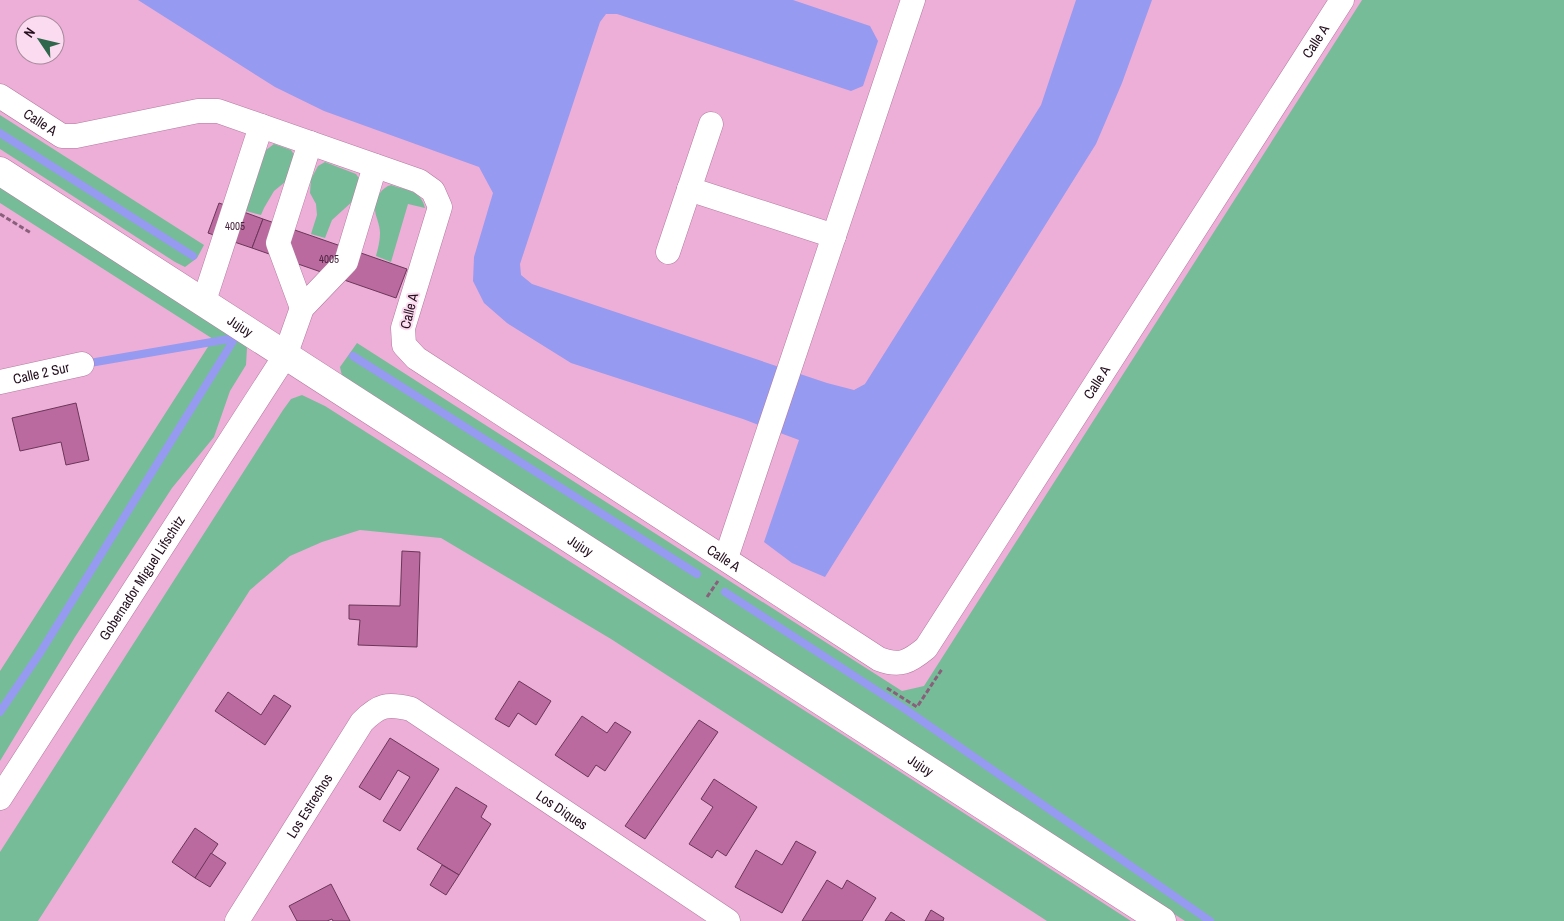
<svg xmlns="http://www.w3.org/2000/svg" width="1564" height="921" font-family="'Archivo Narrow',sans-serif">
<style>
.green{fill:#77bc99}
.water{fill:#969af0}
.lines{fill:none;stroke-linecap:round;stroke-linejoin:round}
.stream{stroke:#969af0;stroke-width:8}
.building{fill:#bb6aa0;stroke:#6a3659}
.minor-casing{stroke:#b3799f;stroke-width:25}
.tertiary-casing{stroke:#b3799f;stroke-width:29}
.path{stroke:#895f7b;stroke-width:3;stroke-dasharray:5 2.5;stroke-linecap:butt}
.minor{stroke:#fff;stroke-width:24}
.tertiary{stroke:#fff;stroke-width:28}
.labels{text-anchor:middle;stroke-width:4;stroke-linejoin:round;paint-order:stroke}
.number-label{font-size:11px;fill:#4a263e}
.street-label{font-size:14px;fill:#250f1e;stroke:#fbdbef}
</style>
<rect width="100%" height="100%" fill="#edafd7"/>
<!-- green -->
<g class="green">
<polygon points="1362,0 1564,0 1564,921 1185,921 342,376 340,367 357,343 902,691 924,686"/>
<polygon points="0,115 204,245 197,258 185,267 175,262 0,149"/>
<polygon points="274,144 291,150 295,156 290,178 274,191 264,208 261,215 246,211 266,150"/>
<polygon points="325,162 356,174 360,180 354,200 332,220 325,238 311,234 317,215 316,204 310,193 311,179 318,166"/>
<polygon points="0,185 243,338 247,348 246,365 230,391 214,437 172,488 75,637 0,761 0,671 213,339 0,203"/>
<path d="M391,185C407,191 421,190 425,208L408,204L391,262L376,256C378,248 380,241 380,233C380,224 375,216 375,209C374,199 382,187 391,185Z"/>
<polygon points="302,395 325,406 843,735 1131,921 1047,921 611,639 441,538 360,530 322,542 290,556 250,590 38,921 0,921 0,852 283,410 291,399"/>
</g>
<!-- water -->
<polygon class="water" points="138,0 793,0 870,26 878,41 863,86 851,91 617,14 606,14 600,22 520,264 521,275 532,284 827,383 854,390 865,384 1041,105 1076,0 1152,0 1122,83 1096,144 825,577 792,563 764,542 799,440 743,419 571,363 507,323 484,303 473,281 474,257 493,193 479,167 324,111 275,87"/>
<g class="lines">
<!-- stream -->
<g class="stream">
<polyline points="0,133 193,256"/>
<polyline points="353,356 697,574"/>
<polyline points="84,364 235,338"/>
<polyline points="725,592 905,709 1210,921"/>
<polyline points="0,712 40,653 235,338"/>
</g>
</g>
<!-- building -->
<g class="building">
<polygon points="219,203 263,219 252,248 208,233"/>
<polygon points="263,219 407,269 396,298 252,248"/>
<polygon points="76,403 89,460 66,465 61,442 20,451 12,418"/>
<polygon points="402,551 420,552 417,647 358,645 360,620 349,619 349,605 400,606"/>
<polygon points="519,681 551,701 536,725 518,713 509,727 495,719"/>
<polygon points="228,692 261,715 274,695 291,706 265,745 215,711"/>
<polygon points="582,716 607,733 615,722 631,732 605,771 596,765 588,777 555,755"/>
<polygon points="699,720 718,732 645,839 625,826"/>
<polygon points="390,738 439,769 400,831 383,821 410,777 398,770 380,800 359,787"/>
<polygon points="714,779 757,807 726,856 717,850 712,858 689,844 713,807 701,799"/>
<polygon points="456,787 487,806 481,817 491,824 459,875 417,849"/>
<polygon points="195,828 218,844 195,878 172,862"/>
<polygon points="796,841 816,852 782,913 735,887 756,850 782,865"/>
<polygon points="211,853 226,863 210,887 195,878"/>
<polygon points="442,865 459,875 446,895 430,885"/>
<polygon points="827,880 842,889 847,880 876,898 862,921 802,921"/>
<polygon points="331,884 350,921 333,921 332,919 327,921 297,921 289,906"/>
<polygon points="931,910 944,918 943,921 925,921"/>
<polygon points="891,912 905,921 885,921"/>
</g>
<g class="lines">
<!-- minor casing -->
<g class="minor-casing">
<g id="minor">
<path id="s1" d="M0,96L62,136H76L198,111H218L419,181L433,191L440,207L403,328L404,345L416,358L879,659C900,667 909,662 926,648L1342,0"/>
<polyline points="689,189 834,236"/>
<polyline points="668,252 711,124"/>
<polyline points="204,301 261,126"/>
<polyline points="302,308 278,243 310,143"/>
<path id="s2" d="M0,382L82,364"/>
<polyline points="726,558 913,0"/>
<path id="s3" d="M0,798L285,356L302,308L346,262L375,166"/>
<path id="s4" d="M237,921L362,722C379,705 387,703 411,709L728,921"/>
</g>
</g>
<!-- tertiary casing -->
<g class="tertiary-casing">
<g id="tertiary">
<path id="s5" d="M0,171L1162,921"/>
</g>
</g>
<!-- path -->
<g class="path">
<polyline points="0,214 31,233"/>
<polyline points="707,597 718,581"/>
<polyline points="887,688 917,707 942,669"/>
</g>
<!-- minor -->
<use href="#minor" class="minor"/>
<!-- tertiary -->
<use href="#tertiary" class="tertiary"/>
</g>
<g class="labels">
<!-- number labels -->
<g class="number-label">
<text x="235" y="230">4005</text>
<text x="329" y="263">4005</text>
</g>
<!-- street labels -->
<g class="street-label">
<text dy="5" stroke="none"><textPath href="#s1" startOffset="1966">Calle A</textPath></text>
<text dy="5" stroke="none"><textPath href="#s1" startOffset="48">Calle A</textPath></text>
<text transform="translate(409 311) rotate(-76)" y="5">Calle A</text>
<text dy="5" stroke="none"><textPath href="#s5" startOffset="286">Jujuy</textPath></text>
<text dy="5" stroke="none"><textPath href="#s2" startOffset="42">Calle 2 Sur</textPath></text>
<text dy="5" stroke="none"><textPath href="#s1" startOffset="1561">Calle A</textPath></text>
<text dy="5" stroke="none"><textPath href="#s5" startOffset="691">Jujuy</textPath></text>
<text dy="5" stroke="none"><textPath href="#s1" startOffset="1008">Calle A</textPath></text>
<text dy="5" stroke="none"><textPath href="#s3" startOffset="262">Gobernador Miguel Lifschitz</textPath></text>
<text dy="5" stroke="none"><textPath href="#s5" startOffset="1096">Jujuy</textPath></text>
<text dy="5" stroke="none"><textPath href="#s4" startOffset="136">Los Estrechos</textPath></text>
<text dy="5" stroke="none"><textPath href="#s4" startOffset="471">Los Diques</textPath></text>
</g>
</g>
<!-- north arrow -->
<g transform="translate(40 40) rotate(305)"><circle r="24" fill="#fbdbef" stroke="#a5899b"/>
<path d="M0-4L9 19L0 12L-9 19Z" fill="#30664c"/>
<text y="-8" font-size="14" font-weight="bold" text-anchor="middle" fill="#250f1e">N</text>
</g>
</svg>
